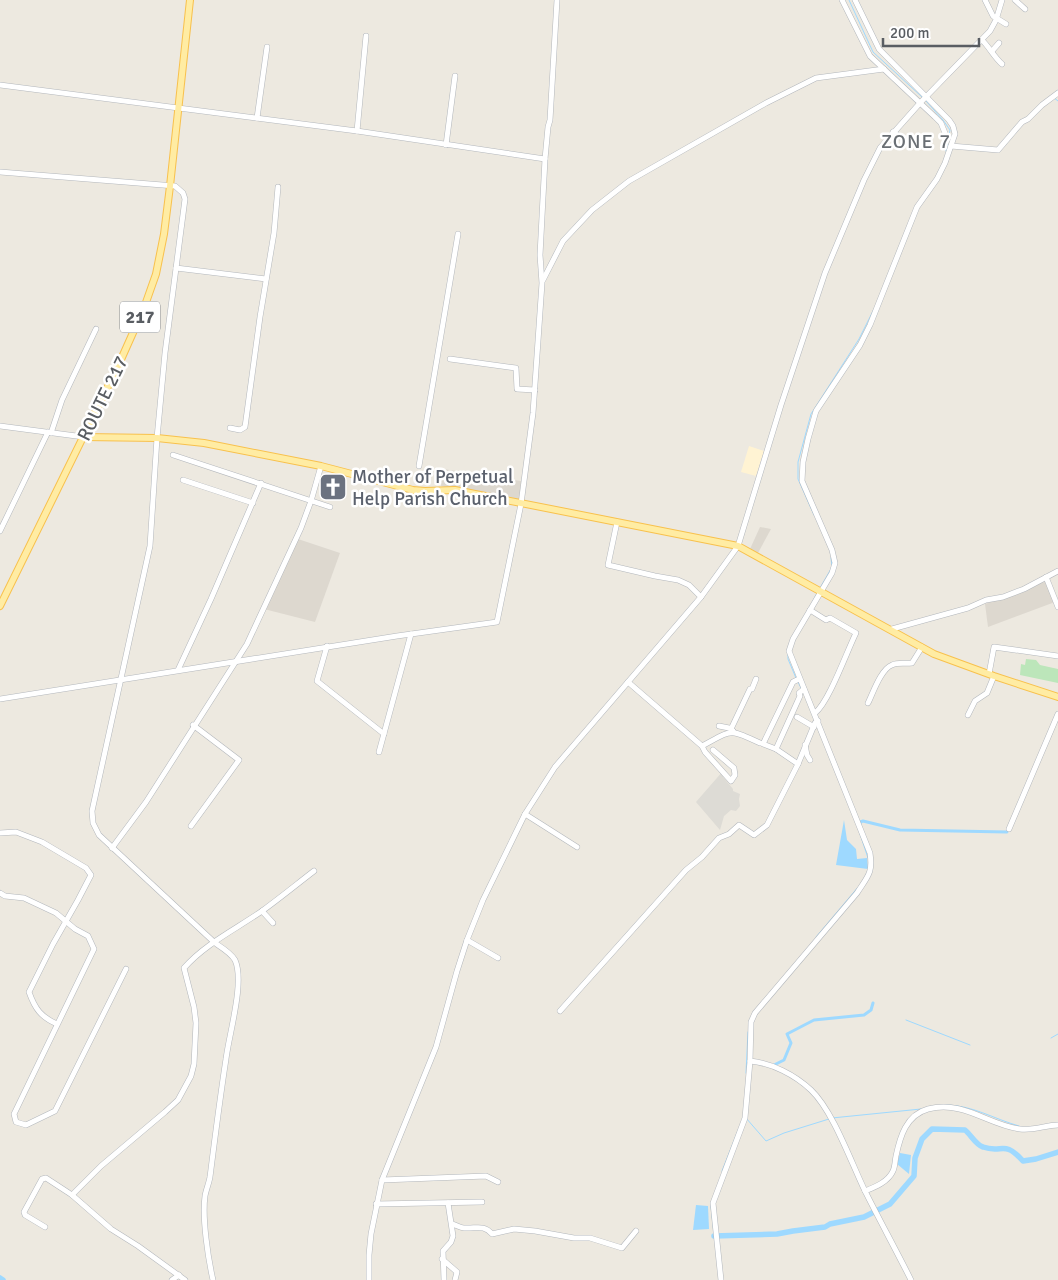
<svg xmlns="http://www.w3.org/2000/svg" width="1058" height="1280" font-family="Signika,sans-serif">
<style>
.commercial{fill:#fff3d3}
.industrial{fill:#dddbd5}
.education{fill:#ddd8cf}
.green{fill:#bce6ba}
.water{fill:#9ed9ff}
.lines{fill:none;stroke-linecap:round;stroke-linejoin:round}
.stream{stroke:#9ed9ff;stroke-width:1}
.canal{stroke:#9ed9ff;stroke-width:3}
.river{stroke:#9ed9ff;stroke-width:5.5}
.minor-casing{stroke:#b3b7bc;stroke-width:6}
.major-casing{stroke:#f8c14d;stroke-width:8}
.minor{stroke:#fff;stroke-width:5}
.major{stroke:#ffeca3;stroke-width:6}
.labels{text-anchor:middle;stroke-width:5;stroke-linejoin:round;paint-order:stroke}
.shield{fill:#fff;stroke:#8b8e91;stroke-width:1}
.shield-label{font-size:18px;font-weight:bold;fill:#595d62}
.street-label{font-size:19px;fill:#595d62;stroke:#fff}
.worship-label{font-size:19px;fill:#5b616d;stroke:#fff;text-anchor:start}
.neighbourhood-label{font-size:20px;letter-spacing:1px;fill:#6a6f74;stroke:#fff}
</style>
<rect width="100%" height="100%" fill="#ede9e0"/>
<!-- commercial -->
<polygon class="commercial" points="749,446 764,451 756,476 741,472"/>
<!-- industrial -->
<polygon class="industrial" points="723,771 727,775 723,777 733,789 733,791 740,794 739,799 740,806 736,811 731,810 724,816 720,830 696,802"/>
<!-- education -->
<g class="education">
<polygon points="443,469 521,481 519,501 441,486"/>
<polygon points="760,527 771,529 758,553 750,549"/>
<polygon points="298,539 340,553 315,622 264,609"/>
<polygon points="1047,581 1055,602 988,627 985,604"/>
</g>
<!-- green -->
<polygon class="green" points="1026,659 1036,660 1040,665 1058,669 1058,683 1020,675 1021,664 1025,665"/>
<!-- water -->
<g class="water">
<polygon points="844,820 847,840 856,849 857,859 867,858 868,869 836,865"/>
<polygon points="900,1153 911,1155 909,1174 897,1164"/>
<polygon points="696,1205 708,1206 709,1229 693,1230"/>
</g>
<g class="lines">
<!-- stream -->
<g class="stream">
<polyline points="849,0 873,52 922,97"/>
<polyline points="1053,94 1058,90"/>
<polyline points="1053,97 1058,101"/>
<polyline points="925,100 943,120 950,130 946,151"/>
<polyline points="814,515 798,479 798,462 811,414 859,339 874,309"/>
<polyline points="820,588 832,567 831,558"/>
<polyline points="813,601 817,593"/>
<polyline points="788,654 788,659 796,678"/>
<polyline points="798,682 801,688"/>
<polyline points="860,834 868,858"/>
<polyline points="816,937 859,886"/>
<polyline points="906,1020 970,1045"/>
<polyline points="1051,1038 1058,1034"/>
<polyline points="746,1073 748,1032"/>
<path d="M946,1105C972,1105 994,1119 1019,1126"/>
<polyline points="746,1118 766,1141 784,1133 829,1119"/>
<polyline points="832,1118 921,1109 935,1106"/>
<polyline points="722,1171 739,1128"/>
<polyline points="711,1206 714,1234"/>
</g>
<!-- canal -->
<g class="canal">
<polyline points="860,824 860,822 863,821 900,830 1007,832"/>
<polyline points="774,1065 784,1060 791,1043 787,1034 814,1020 864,1015 871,1010 873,1003"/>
</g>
<!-- river -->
<g class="river">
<path d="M714,1236L777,1234L793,1231L825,1227L830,1224L864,1217L890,1204L914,1176L915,1158L922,1139L932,1129L965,1130C971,1135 976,1145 983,1147C1003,1154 1003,1139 1023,1161L1036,1159L1058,1152"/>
<polyline points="0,1278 3,1280"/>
</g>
<!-- minor casing -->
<g class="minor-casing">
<g id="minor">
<polyline points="842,0 870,56 935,117 941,123 945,133"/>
<path d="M855,0L879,49L949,120L953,126L955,134L945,163L937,179L917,207L870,325L860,345L816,411L808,439L803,462L802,481L832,550L835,563L832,573L793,639L789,651L870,853C873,873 868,876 857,893L755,1013L751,1022L750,1061C772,1063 795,1075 811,1090C833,1111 851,1162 865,1191C880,1221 896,1250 911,1280"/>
<polyline points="985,0 993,16 1006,24"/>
<polyline points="1015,0 1025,9"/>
<path d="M982,40C990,48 994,57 1002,64"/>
<polyline points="992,51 999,43"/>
<polyline points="0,85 357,131 545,159"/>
<polyline points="257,118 267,47"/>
<polyline points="357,131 366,36"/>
<polyline points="893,132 912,145"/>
<polyline points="446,145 455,76"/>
<polyline points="951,146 998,150 1022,122 1028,119 1042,105 1058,93"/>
<path d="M0,172L175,186L183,193L185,199L165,353L157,438L150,546L92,811L93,823L99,835L215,943C221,947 231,953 235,960C245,982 229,1034 226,1059C220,1098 215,1137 210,1177C209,1183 206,1190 205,1196C202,1218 208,1258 213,1280"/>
<polyline points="176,268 266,279"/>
<polyline points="543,280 563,241 592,210 629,181 766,103 816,78 884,69"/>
<polyline points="450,359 516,368 517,389 535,390"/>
<polyline points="0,426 84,437"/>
<polyline points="230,428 240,430 245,427 260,317 274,233 278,187"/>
<polyline points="51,433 62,400 96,329"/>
<polyline points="173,455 330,507"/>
<polyline points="419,466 458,234"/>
<polyline points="183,480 253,503"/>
<polyline points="617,522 608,565 655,576 678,580 689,585 701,597"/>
<polyline points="0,531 48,432"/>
<polyline points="1046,577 1058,607"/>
<path d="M810,610L826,620L830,618L856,633C847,651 829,702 815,713"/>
<polyline points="892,629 968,608 986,600 1003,597 1024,589 1058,571"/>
<polyline points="327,646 317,681 384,734"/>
<polyline points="178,670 211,599 261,483"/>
<polyline points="989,674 994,647 1058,656"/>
<polyline points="628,682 702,746 705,752 731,781 735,775 734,768 713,750"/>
<polyline points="0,699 397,636 497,622 521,504 533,413 542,283 540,255 545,159 548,127 550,120 557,0"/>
<path d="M868,703C873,693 881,669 892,665C898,662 905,664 912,663L922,647"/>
<polyline points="968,715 975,701 987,693 994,676"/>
<polyline points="797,717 814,727"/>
<polyline points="719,726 729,728 733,731"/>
<polyline points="733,731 731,729 750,689 752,689 756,679"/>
<polyline points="805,745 807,755 810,760"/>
<path d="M702,746C732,730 728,728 760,743"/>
<polyline points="776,749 800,696 799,693 804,689"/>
<polyline points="379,752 411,634"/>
<polyline points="798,764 776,749 763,744 793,682 799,679"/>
<polyline points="525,814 577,847"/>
<polyline points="191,826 239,760 193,725"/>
<polyline points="1009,829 1058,714"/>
<path d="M0,833L16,832L42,842L86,868L91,875L78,900L53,944L29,992C35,1009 41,1017 57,1024"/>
<polyline points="112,848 146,802 247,644 301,528 311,501 321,466"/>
<polyline points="0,893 5,896 24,898 56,913 75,929 88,936 94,949 14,1114 16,1122 26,1125 55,1111 126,969"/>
<polyline points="262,911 273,923"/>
<polyline points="467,940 498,958"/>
<polyline points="560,1011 686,870 702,857 719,838 729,834 739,825 754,835 767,825 798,764 815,723 818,721"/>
<polyline points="382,1180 486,1176 498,1182"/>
<path d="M865,1191C875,1187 888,1182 893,1171C895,1167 895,1161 896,1156C900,1137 906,1115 928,1109C964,1100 988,1125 1020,1129C1033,1131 1046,1125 1058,1125"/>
<path d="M72,1195L101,1166L165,1112L178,1100L191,1076L194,1064L196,1023L194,1007L184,968C205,944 236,929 262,911C280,898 297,884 314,871"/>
<polyline points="376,1204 482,1202"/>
<path d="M452,1224C456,1225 460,1228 464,1228C476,1229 484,1224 492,1234L514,1229L535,1231L574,1238H590L622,1248L636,1231"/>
<polyline points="45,1227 25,1215 24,1212 42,1179 46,1178 72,1195 111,1229 138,1246 185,1280"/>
<polyline points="442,1259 457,1272 455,1280"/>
<polyline points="172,1280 179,1275"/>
<polyline points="369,1280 369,1255 371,1234 382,1180 436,1047 457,971 467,940 483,900 525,814 555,767 701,597 738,546 781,405 825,273 864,180 880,148 920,103 990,31 996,20 1002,0"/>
<polyline points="444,1280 443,1251 451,1242 453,1236 448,1203"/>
<polyline points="721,1280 713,1203 745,1118 750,1061"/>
</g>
</g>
<!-- major casing -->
<g class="major-casing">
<g id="major">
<polyline points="84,437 157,438 204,443 321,466 413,490 425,491 455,490 738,546 934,654 994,676 1058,697"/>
<polyline points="0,606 119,364 144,308 156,274 164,234 170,186 190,0"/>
</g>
</g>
<!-- minor -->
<use href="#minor" class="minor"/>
<!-- major -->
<use href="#major" class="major"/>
</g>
<!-- icons -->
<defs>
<g id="church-square" transform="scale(1.4375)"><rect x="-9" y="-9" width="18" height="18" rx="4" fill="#6b7280" stroke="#fff"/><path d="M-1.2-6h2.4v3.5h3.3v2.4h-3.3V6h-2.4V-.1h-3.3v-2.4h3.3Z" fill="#fff"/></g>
</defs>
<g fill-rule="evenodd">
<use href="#church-square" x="333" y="487"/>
</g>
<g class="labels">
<!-- shield labels -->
<rect class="shield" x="120" y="301.5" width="40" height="31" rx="4"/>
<g class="shield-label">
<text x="140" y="323">217</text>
</g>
<!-- street labels -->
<g class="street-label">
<text transform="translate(102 398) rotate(-64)" y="7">ROUTE 217</text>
</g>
<!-- worship labels -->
<g class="worship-label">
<text x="352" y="483">Mother of Perpetual<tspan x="352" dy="22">Help Parish Church</tspan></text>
</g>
<!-- neighbourhood labels -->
<g class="neighbourhood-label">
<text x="916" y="148">ZONE 7</text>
</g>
</g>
<!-- scale -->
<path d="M883 38v8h96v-8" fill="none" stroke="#595d62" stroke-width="2.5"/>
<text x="890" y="38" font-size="15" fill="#595d62" stroke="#ffffff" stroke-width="4" paint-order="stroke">200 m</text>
</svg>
